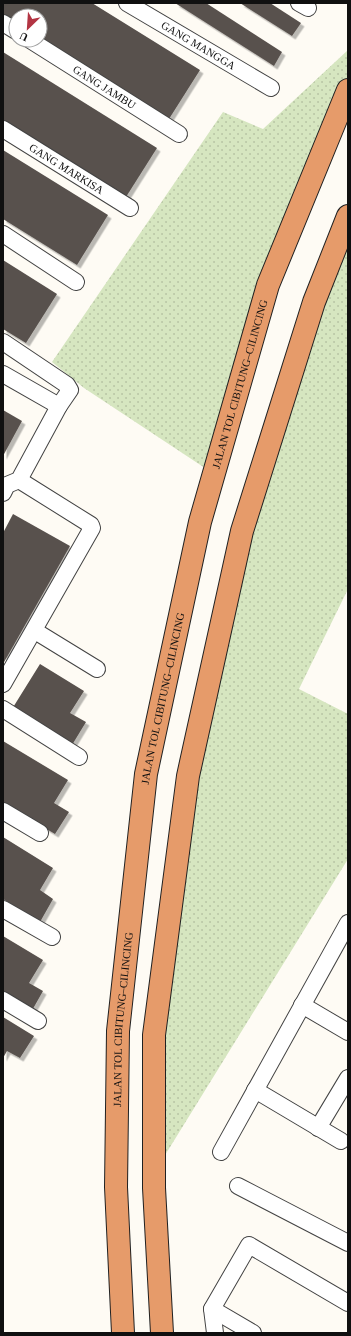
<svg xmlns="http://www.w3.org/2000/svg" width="351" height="1336" font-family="Georgia,serif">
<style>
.grass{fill:url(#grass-dots)}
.building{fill:#58514d;filter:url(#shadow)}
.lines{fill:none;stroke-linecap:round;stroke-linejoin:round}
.street-casing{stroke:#434343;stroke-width:18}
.highway-casing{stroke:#212121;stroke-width:24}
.street{stroke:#fff;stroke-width:16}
.highway{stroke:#e69b6a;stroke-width:22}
.labels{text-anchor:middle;stroke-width:4;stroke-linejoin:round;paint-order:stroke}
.street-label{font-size:11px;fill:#101010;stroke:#fff}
</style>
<defs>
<pattern id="grass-dots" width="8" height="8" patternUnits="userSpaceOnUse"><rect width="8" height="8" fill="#d6e6c0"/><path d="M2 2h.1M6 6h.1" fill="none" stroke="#b7c4a4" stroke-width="1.8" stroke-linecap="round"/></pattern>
<filter id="shadow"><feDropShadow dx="3.5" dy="3.5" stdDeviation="0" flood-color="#0004"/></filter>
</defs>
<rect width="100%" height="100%" fill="#fefbf4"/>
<!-- grass -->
<g class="grass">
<polygon points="348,50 348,90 268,285 214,474 84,388 52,362 223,112 263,129"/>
<polygon points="348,216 348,589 299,689 348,714 348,859 154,1173 154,1035 188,776 242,531"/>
</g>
<!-- building -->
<g class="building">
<polygon points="3,3 92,3 200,70 169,119 40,39 40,16 16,16 16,24 3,16"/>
<polygon points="175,3 206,3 282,52 274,66"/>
<polygon points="240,3 270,3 301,23 292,36"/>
<polygon points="3,52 157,148 126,197 3,120"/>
<polygon points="3,150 108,215 77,265 3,219"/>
<polygon points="3,260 57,294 26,343 3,329"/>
<polygon points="3,410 22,421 3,456"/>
<polygon points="13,514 70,546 3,664 3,533"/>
<polygon points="40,664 84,691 70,713 86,722 72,745 12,709"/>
<polygon points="3,741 68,780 54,803 69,812 55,834 3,803"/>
<polygon points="3,837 53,868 40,890 53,899 40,922 3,899"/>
<polygon points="3,936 43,960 29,983 43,991 30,1014 3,998"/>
<polygon points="3,1017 34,1036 20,1058 7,1051 3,1058"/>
</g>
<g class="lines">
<!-- street casing -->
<g class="street-casing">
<g id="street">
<path id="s1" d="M127,3L271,88"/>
<polyline points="299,3 308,8"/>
<polyline points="3,23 16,31"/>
<path id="s2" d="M30,40L179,134"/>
<path id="s3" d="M3,129L130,208"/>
<polyline points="3,234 76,282"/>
<polyline points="3,342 67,385 70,390 59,406 19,480 7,485 3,493"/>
<polyline points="3,374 59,406"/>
<polyline points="35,631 97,669"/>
<polyline points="3,684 92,528 91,525 19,480"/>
<polyline points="3,709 79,757"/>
<polyline points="3,811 40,833"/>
<polyline points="3,909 52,937"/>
<polyline points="3,1000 38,1021"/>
<polyline points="302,1005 348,1032"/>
<polyline points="255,1090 341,1141"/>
<polyline points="318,1128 348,1078"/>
<polyline points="221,1152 348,923"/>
<polyline points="238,1186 348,1243"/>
<polyline points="212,1309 253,1333"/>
<polyline points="215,1333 212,1309 249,1245 348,1303"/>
</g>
</g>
<!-- highway casing -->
<g class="highway-casing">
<g id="highway">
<path id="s4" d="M123,1333L116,1187L118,1031L146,774L200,522L268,285L348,90"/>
<polyline points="162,1333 154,1188 154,1035 188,776 242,531 314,302 348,216"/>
</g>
</g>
<!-- street -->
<use href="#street" class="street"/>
<!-- highway -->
<use href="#highway" class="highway"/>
</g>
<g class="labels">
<!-- street labels -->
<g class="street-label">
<text dy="4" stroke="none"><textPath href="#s1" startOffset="83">GANG MANGGA</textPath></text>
<text dy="4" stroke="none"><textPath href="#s2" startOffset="88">GANG JAMBU</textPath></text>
<text dy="4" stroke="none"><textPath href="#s3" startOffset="75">GANG MARKISA</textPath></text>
<text dy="4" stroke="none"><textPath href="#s4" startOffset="962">JALAN TOL CIBITUNG–CILINCING</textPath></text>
<text dy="4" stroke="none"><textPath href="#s4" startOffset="638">JALAN TOL CIBITUNG–CILINCING</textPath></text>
<text dy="4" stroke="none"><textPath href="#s4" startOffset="314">JALAN TOL CIBITUNG–CILINCING</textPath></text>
</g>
</g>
<!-- border -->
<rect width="351" height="1336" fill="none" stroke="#101010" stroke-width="8"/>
<!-- north arrow -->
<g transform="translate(28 28) rotate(205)"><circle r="19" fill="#ffffff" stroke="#9f9f9f"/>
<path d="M0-3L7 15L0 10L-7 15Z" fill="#b33543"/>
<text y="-6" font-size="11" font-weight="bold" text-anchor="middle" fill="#101010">U</text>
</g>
</svg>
